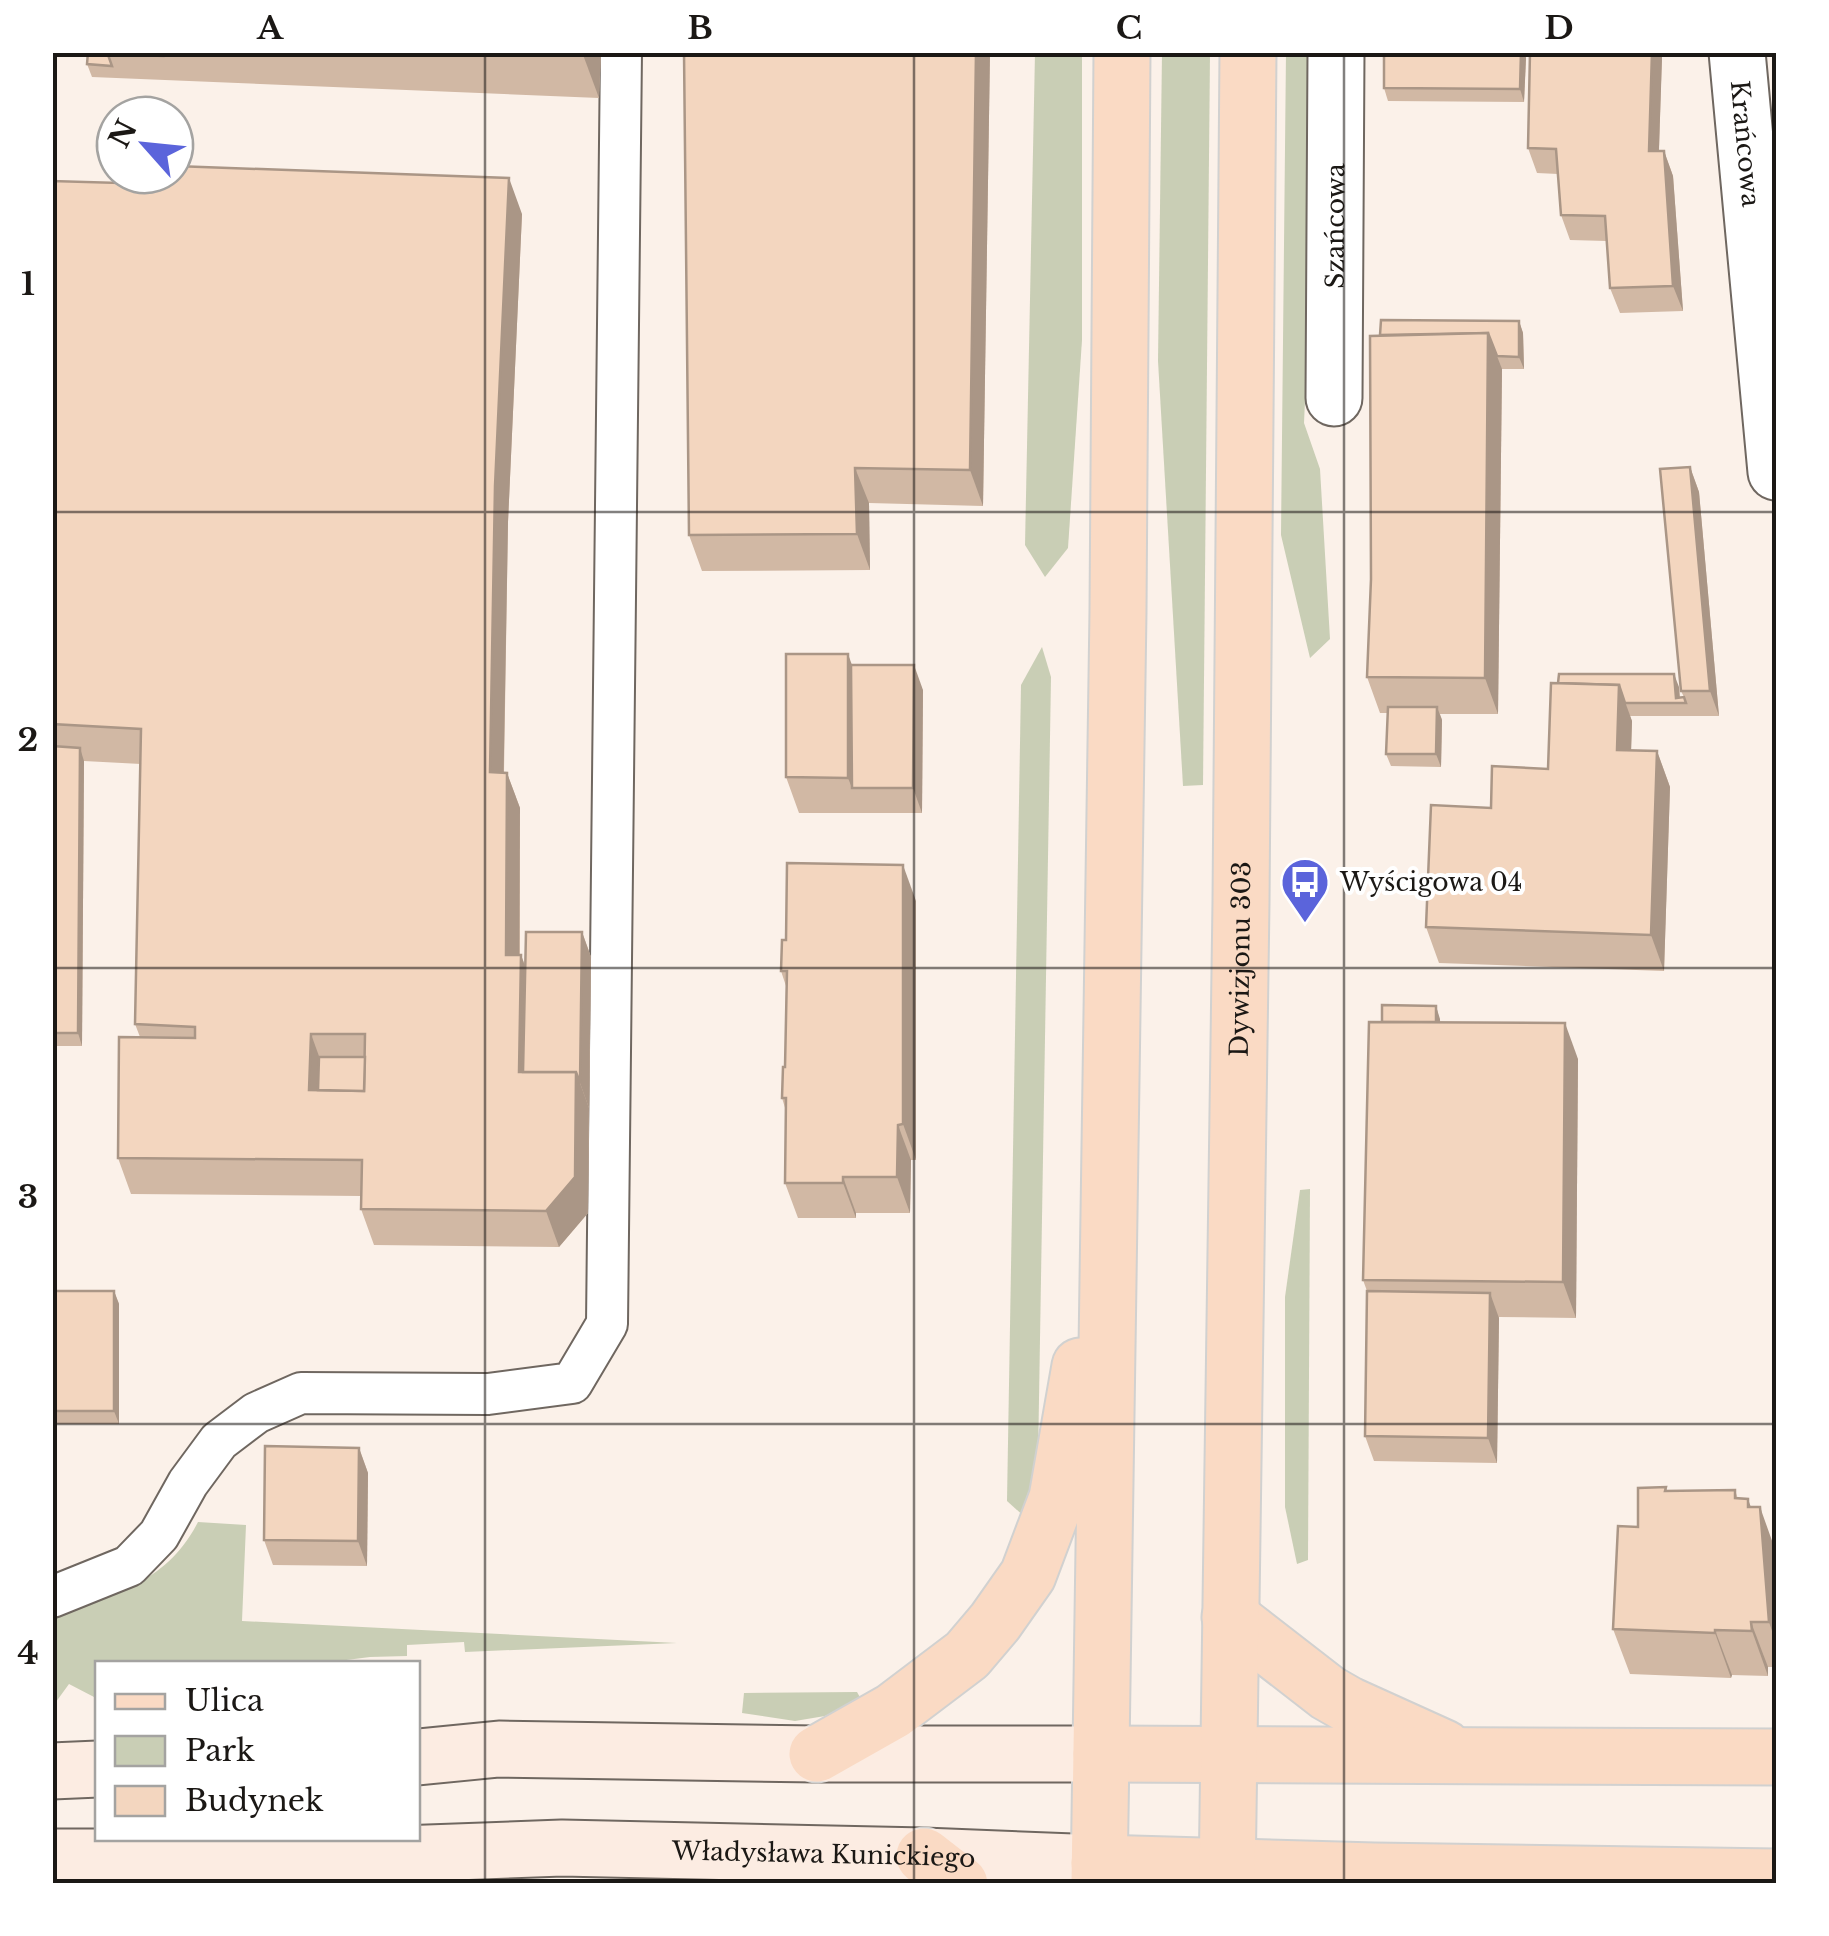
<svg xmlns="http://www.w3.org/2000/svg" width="1829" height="1936" font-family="'Libre Baskerville',serif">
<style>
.green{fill:#c9ceb5}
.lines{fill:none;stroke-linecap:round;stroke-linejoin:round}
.lane-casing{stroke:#6f6760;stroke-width:44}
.street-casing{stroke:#6f6760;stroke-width:59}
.secondary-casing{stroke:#6f6760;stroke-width:59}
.primary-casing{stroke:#d1d1d0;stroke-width:59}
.lane{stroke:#fff;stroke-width:40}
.street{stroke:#fff;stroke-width:55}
.secondary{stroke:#fcece2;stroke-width:55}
.primary{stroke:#fadac4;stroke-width:55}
.wall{fill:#d1b8a4}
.shaded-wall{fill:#aa9686}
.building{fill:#f3d6bf;stroke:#aa9686;stroke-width:2.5;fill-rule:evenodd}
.grid{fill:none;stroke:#1b1815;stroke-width:2.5;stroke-opacity:0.55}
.labels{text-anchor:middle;stroke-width:8;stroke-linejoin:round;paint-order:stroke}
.street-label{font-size:25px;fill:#1b1815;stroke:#fff}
.poi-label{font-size:25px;fill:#1b1815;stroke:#fff;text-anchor:start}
.neatline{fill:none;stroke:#1b1815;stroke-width:4}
.grid-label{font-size:32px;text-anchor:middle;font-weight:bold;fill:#1b1815}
</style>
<rect width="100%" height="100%" fill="#fbf1e9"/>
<!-- green -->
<g class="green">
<polygon points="1286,52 1309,53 1311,267 1304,423 1320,469 1330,639 1310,658 1281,535"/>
<polygon points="1035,53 1082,53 1082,340 1068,548 1045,577 1025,545"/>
<polygon points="1162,53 1210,53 1203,785 1183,786 1158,361"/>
<polygon points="1042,647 1051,677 1038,1459 1027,1519 1007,1501 1021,685"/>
<polygon points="1310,1189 1308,1560 1297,1564 1285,1507 1285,1297 1300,1190"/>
<path d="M198,1522L246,1525L242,1621L677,1643L465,1652L464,1642L407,1645V1656L370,1657L323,1663L98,1664L97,1694L94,1697L69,1684L53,1706V1616C113,1592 165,1586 198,1522Z"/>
<polygon points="857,1692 861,1699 825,1716 795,1721 742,1713 744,1693"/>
</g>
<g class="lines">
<!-- lane casing -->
<g class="lane-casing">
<polyline id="lane" points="52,1597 129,1566 159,1535 188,1483 219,1441 256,1413 301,1393 488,1394 572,1383 607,1324 621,52"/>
</g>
<!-- street casing -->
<g class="street-casing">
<g id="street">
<path id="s1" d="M1737,52L1776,472"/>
<path id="s2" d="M1334,398L1336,52"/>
</g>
</g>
<!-- secondary casing -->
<g class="secondary-casing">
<g id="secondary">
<polyline points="418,1757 499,1749 817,1754 1101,1754"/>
<polyline points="52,1771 98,1769"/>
<path id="s3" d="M52,1857H317L562,1848L924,1856L1099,1863"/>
</g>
</g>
<!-- primary casing -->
<g class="primary-casing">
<g id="primary">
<polyline points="1230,1617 1328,1693 1349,1705 1444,1748"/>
<polyline points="817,1754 893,1711 967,1655 995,1622 1028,1575 1057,1498 1080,1366"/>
<polyline points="1101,1754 1776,1757"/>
<polyline points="924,1856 960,1884"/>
<polyline points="1099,1863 1374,1871 1776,1877"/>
<polyline points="1099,1884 1118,611 1122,52"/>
<path id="s4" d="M1227,1884L1241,902L1248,52"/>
</g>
</g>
<!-- lane -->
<use href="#lane" class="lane"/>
<!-- street -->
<use href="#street" class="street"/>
<!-- secondary -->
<use href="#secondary" class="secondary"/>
<!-- primary -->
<use href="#primary" class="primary"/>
</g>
<!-- wall -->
<g class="wall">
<polygon points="88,52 601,52 599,98 92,77 87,64"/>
<polygon points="684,52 990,52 983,506 869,503 870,570 702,571 689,535"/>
<polygon points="1384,52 1524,52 1526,58 1524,102 1388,101 1384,88"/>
<polygon points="1530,52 1662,52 1659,151 1664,151 1673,176 1683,311 1620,313 1610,288 1607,241 1570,240 1561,215 1558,174 1537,173 1528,148"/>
<polygon points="52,181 522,214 508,522 504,772 507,773 520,808 520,955 521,955 526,968 582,932 591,957 588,1213 559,1247 374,1245 361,1209 361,1196 131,1194 118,1158 140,1037 135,1024 141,764 84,761 82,1046 52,1046"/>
<polygon points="1519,321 1523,333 1524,369 1502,369 1498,714 1440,714 1442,720 1441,767 1391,766 1386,754 1388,713 1380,713 1367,677 1371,579 1370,336"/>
<polygon points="1690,467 1699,492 1719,716 1630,716 1632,721 1631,750 1657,751 1670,787 1664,971 1439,963 1426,927 1491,808 1548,769 1551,683 1679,687 1680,698 1684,697 1681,691"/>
<polygon points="848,654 851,665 923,690 922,813 799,813 786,777"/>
<polygon points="916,901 916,1160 911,1160 910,1213 856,1213 856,1218 798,1218 785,1183 786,1111 782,1098 785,1067 786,986 781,971 786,940"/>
<polygon points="1436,1006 1440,1022 1578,1059 1576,1318 1499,1317 1497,1463 1374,1461 1365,1436 1367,1291 1363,1280 1382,1022"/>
<polygon points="52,1291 114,1291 119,1304 119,1424 52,1424"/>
<polygon points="359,1448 368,1473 367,1566 273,1565 264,1540"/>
<polygon points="1666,1487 1667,1491 1735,1490 1738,1499 1751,1507 1776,1552 1776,1667 1768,1667 1768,1676 1732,1675 1731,1678 1630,1674 1613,1629 1638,1527"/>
</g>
<!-- shaded-wall -->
<g class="shaded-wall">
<polygon points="582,52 601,52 599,98"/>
<polygon points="976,52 990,52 983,506 970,470"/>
<polygon points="1521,52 1524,52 1526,58 1524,102 1520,89"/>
<polygon points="1652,52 1662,52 1662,59 1658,176 1649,151"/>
<polygon points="1664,151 1673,176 1683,311 1673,286"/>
<polygon points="509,178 522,214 508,522 503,808 490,772 495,486"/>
<polygon points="1519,321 1523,333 1524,369 1519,357"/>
<polygon points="1488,333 1502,369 1498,714 1485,678"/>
<polygon points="1690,467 1699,492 1719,716 1710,691"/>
<polygon points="855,468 869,503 870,570 857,534"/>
<polygon points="848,654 861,690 852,788 848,778"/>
<polygon points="914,665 923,690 922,813 913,788"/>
<polygon points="1674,674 1679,687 1680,703 1676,698"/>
<polygon points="1619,685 1632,721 1630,786 1617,750"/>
<polygon points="1437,707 1442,720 1441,767 1436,754"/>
<polygon points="80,748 84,761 82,1046 78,1033"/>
<polygon points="1657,751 1670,787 1664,971 1651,935"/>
<polygon points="507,773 520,808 519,991 506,955"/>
<polygon points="903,865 916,901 916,1160 903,1124"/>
<polygon points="582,932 591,957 589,1108 580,1083"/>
<polygon points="521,955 534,991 533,1082 519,1072"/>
<polygon points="1436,1006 1440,1019 1441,1057 1436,1044"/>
<polygon points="1565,1023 1578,1059 1576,1318 1563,1282"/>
<polygon points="311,1034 324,1070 323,1113 309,1090"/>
<polygon points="576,1072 589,1108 588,1213 559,1247 546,1211"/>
<polygon points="898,1125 911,1160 910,1213 897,1177"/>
<polygon points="843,1177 856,1213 856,1218 843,1183"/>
<polygon points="114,1291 119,1304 119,1424 114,1411"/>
<polygon points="1490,1293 1499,1318 1497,1463 1488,1438"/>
<polygon points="359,1448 368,1473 367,1566 358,1541"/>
<polygon points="1748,1499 1762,1538 1760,1507 1776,1552 1776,1643 1769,1622 1748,1507"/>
<polygon points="1751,1622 1768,1667 1768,1676 1752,1631"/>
<polygon points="1715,1630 1732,1675 1731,1678 1715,1633"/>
</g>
<!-- building -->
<g class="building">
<polygon points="88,52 107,52 112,66 87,64"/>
<polygon points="107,52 162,52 163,56 107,54"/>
<polygon points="684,52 976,52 970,470 855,468 857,534 689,535"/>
<polygon points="1384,52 1521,52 1520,89 1384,88"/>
<polygon points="1530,52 1652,52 1649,151 1664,151 1673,286 1610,288 1605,216 1561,215 1556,149 1528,148"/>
<path d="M175,166L509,178L495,486L490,772L507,773L506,955H521L519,1072H576L575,1177L546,1211L361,1209L362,1160L118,1158L119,1037L195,1038V1027L135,1024L141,729L52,724V181L154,184V175H175ZM311,1034H365L364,1091L309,1090Z"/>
<polygon points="1381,320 1519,321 1519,357 1497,356 1488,333 1380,335"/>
<polygon points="1488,333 1485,678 1367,677 1371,579 1370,336"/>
<polygon points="1690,467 1710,691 1681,691 1660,469"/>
<polygon points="786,654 848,654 848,778 786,777"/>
<polygon points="851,665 914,665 913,788 852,788"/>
<polygon points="1559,674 1674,674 1676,698 1684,697 1686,703 1625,703 1619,685 1558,683"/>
<polygon points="1551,683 1619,685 1617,750 1657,751 1651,935 1426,927 1431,805 1491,808 1492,766 1548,769"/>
<polygon points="1388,707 1437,707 1436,754 1386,754"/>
<polygon points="52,746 80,748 78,1033 52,1033"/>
<polygon points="787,863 903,865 903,1124 898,1125 897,1177 843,1177 843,1183 785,1183 786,1098 782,1098 783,1067 785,1067 787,971 781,971 782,940 786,940"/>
<polygon points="526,932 582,932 580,1083 576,1072 523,1072"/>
<polygon points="1382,1005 1436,1006 1436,1022 1382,1022"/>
<polygon points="1369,1022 1565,1023 1563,1282 1363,1280"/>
<polygon points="319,1057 365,1057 364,1091 318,1090"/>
<rect x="52" y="1291" width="62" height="120"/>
<polygon points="1367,1291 1490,1293 1488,1438 1365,1436"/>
<polygon points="265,1446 359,1448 358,1541 264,1540"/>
<polygon points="1666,1487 1665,1491 1735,1490 1735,1498 1748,1499 1748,1507 1760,1507 1769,1622 1751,1622 1752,1631 1715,1630 1715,1633 1613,1629 1618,1526 1638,1527 1638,1488"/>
</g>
<!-- grid -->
<path class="grid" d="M485,52V1884M914,52V1884M1344,52V1884M52,512H1776M52,968H1776M52,1424H1776"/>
<!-- icons -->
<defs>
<g id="bus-pin" transform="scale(2.5)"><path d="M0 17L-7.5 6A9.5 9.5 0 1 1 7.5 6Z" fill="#5b64db" stroke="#fff"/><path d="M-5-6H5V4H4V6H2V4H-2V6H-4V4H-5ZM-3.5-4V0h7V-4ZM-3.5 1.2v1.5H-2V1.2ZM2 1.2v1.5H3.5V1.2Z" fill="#fff"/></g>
</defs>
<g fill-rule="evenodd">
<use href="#bus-pin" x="1305" y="882"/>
</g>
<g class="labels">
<!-- street labels -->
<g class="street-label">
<text dy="9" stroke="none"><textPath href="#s1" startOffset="92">Krańcowa</textPath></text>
<text dy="9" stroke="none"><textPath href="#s2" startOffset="172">Szańcowa</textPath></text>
<text dy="9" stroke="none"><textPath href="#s4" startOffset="925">Dywizjonu 303</textPath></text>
<text dy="9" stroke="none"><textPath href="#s3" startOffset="772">Władysława Kunickiego</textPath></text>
</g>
<!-- poi labels -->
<g class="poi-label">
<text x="1340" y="891">Wyścigowa 04</text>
</g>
</g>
<!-- border -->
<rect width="1829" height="1936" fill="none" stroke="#ffffff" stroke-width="110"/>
<!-- legend -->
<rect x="95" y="1661" width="325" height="180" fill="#ffffff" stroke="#a4a3a1" stroke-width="2.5"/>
<rect x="115" y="1694" width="50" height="15" fill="#fadac4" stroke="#a4a3a1" stroke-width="2.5"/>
<text x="185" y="1711" font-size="30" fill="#1b1815">Ulica</text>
<rect x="115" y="1736" width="50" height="30" fill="#c9ceb5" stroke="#a4a3a1" stroke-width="2.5"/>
<text x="185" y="1761" font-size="30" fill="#1b1815">Park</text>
<rect x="115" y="1786" width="50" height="30" fill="#f3d6bf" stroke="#a4a3a1" stroke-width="2.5"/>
<text x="185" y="1811" font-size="30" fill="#1b1815">Budynek</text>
<!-- north arrow -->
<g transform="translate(145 145) rotate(297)"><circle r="48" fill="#ffffff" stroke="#a4a3a1" stroke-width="2.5"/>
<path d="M0-8L18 38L0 25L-18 38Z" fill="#5b64db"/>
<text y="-15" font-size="28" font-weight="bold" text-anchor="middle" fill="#1b1815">N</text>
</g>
<rect x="55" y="55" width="1719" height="1826" class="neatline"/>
<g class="grid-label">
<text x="270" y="39">A</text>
<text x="700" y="39">B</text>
<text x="1129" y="39">C</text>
<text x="1559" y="39">D</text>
<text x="28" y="295">1</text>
<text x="28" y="751">2</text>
<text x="28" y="1208">3</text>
<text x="28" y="1664">4</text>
</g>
</svg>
